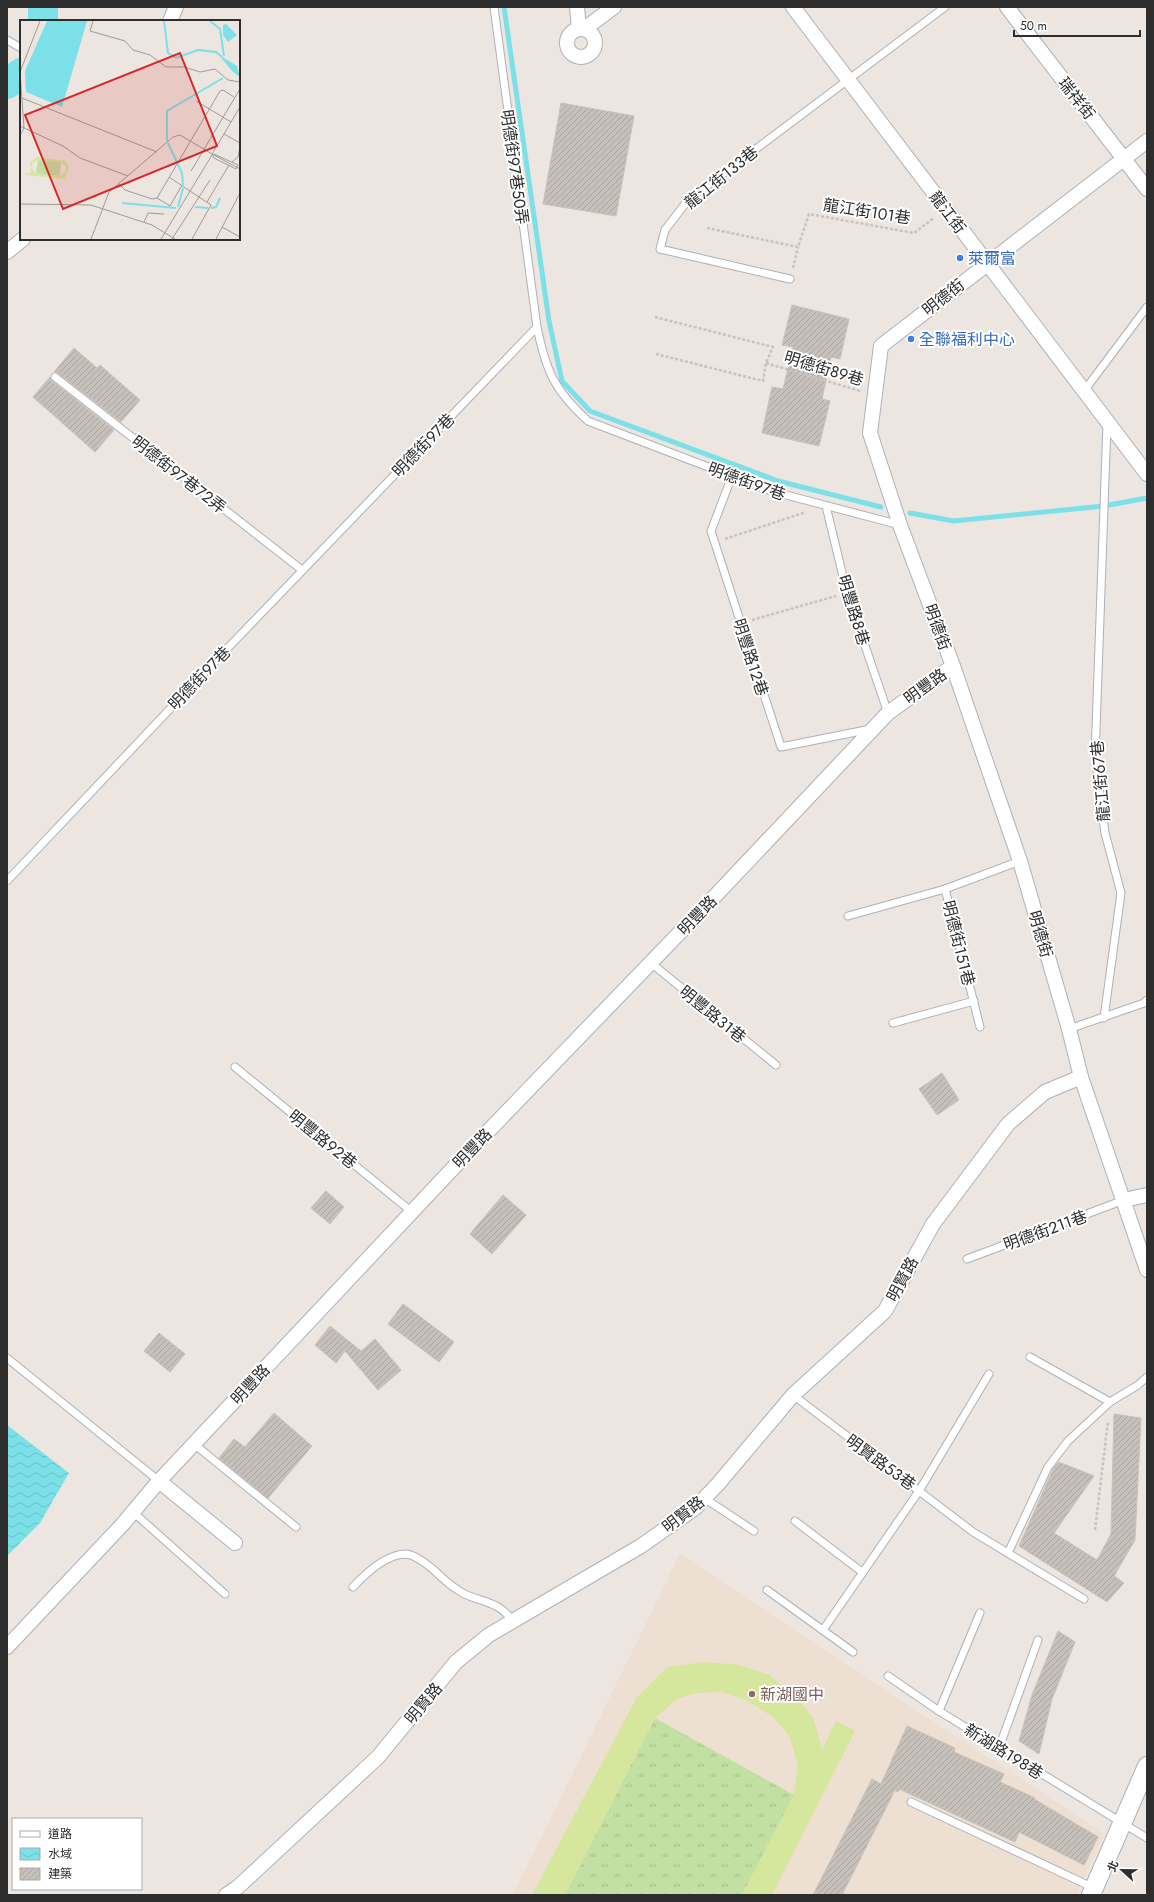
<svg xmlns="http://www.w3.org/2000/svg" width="1154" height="1902" font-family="Jost,'Noto Sans TC',sans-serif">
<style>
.education{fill:#eddfd1}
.grass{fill:url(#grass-tufts)}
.pitch{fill:#d5e69d}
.water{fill:url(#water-waves)}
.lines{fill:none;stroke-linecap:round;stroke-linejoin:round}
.stream{stroke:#7be0e8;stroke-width:5}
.river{stroke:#7be0e8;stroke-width:30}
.building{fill:url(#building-hatch);stroke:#c9c1ba}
.service-casing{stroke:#adb1b8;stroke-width:9}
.minor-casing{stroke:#adb1b8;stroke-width:16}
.tertiary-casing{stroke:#adb1b8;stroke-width:20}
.path{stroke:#c4c4c4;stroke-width:2.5;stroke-dasharray:3 2;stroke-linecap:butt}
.service{stroke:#fff;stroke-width:7}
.minor{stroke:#fff;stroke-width:14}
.tertiary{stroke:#fff;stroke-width:18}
.shop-dot{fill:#3f7fe0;stroke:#fff;stroke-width:1.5}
.education-dot{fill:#8d6e63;stroke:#fff;stroke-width:1.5}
.labels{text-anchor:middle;stroke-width:4;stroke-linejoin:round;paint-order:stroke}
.street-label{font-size:16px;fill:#2d2d2d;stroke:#fff}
.shop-label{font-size:16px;fill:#366cbe;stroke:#fff;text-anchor:start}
.education-label{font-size:16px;fill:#785e54;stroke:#fff;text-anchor:start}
.inset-river{fill:none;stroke:#7be0e8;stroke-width:2}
.inset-road{fill:none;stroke:#a09b98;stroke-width:1}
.view{fill:#d62828;fill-opacity:0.15;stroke:#d62828;stroke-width:2}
.inset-edge{fill:none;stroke:#2d2d2d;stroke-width:2}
</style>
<defs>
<pattern id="grass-tufts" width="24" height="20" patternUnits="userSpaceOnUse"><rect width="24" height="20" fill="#c2e0a1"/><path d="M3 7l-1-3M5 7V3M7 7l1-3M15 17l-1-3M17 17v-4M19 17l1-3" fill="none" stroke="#a7c08b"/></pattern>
<pattern id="water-waves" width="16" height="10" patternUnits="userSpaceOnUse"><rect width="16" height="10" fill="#7be0e8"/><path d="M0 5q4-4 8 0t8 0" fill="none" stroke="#6bc0c7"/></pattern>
<pattern id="building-hatch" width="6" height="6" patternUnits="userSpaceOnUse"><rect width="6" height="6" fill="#c6c0bb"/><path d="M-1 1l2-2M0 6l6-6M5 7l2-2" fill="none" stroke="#aaa5a1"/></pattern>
</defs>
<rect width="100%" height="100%" fill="#ede5e0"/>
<!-- education -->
<polygon class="education" points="680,1554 1104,1834 1077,1895 513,1895"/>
<!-- grass -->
<polygon class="grass" points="655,1718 794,1795 742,1895 565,1895"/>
<!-- pitch -->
<polygon class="pitch" points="704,1662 740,1665 769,1675 797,1697 814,1720 822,1750 836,1721 855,1731 772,1895 742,1895 794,1795 798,1766 790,1737 773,1717 746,1700 722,1692 696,1693 677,1699 655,1718 565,1895 532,1895 637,1697 667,1667"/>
<!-- water -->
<polygon class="water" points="7,1425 69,1473 40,1523 7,1556"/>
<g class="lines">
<!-- stream -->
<g class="stream">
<polyline points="504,7 549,321 562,381 590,411 778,481 881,507"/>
<polyline points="910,513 954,521 1104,506 1147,498"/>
</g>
<!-- river -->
<g class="river">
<polyline points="43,21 43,7"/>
<polyline points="7,84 21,73"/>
</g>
</g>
<!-- building -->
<g class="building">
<polygon points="561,103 634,116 616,216 543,204"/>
<polygon points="792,305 849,319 840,359 831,357 822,399 830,401 819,446 762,433 772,387 783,389 793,347 782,345"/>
<polygon points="74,348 97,368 100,365 140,400 121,422 58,373 54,372"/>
<polygon points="50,377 52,381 114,430 95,452 33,397"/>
<polygon points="942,1073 959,1100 937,1115 919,1089"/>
<polygon points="326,1191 344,1207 330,1224 311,1208"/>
<polygon points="503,1195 526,1215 492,1254 470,1234"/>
<polygon points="403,1304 454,1342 439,1362 388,1324"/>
<polygon points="330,1326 361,1351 375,1339 401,1370 378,1390 345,1351 336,1363 315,1345"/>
<polygon points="159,1333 185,1354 170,1372 144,1351"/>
<polygon points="274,1413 312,1446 268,1498 219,1458 234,1439 245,1447"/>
<polygon points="1114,1414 1141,1418 1135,1540 1114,1576 1124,1583 1107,1602 1019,1546 1054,1467 1059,1462 1094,1476 1054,1533 1097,1560 1111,1534"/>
<polygon points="1058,1631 1075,1642 1052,1699 1039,1754 1019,1741 1032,1695"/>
<polygon points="907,1726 955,1748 954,1752 1004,1774 1000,1782 1035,1798 1034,1799 1098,1837 1084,1865 1019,1832 1015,1842 899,1789 898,1792 895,1790 842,1895 813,1895 872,1779 881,1784"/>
</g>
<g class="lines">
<!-- service casing -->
<g class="service-casing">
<g id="service">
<path d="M494,7L537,327C546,371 554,390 588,421L771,491L900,525"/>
<polyline points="7,40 21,48"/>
<polyline points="790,279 660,249 665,230 688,200 945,7"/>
<polyline points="55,377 302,570"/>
<polyline points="1084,391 1147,307"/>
<polyline points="732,476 711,531 781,747 871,729"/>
<polyline points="826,506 847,593 888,713"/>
<polyline points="7,881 221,655 537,327"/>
<polyline points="848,916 945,889"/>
<polyline points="651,963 776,1065"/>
<polyline points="1104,1018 1121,893 1105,833 1095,756 1107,424"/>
<polyline points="893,1023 974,1001"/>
<polyline points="980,1027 945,889 1020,861"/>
<polyline points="1069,1029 1144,1003 1147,1000"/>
<polyline points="235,1067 412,1212"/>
<polyline points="967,1259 1124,1200"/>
<polyline points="1030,1357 1110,1402"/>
<polyline points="7,1358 159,1481"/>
<polyline points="793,1395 973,1532 1084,1599"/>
<polyline points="194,1444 296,1527"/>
<polyline points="704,1498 754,1531"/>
<polyline points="133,1512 225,1594"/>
<polyline points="795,1521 862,1572"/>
<polyline points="1008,1553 1048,1467 1068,1441 1110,1402 1138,1385 1147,1377"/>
<path d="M353,1587C366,1573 386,1554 406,1554C416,1555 428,1565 435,1571C443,1579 451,1586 461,1592C472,1599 486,1600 498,1607C503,1610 509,1616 513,1621"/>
<polyline points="767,1590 853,1652"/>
<polyline points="823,1630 919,1491 989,1374"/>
<polyline points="888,1676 939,1711 1147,1838"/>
<polyline points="939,1711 980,1613"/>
<polyline points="999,1748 1038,1640"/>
<polyline points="911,1802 1094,1888"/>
</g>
</g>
<!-- minor casing -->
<g class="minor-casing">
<g id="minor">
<polyline points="577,7 579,29"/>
<polyline points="793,7 1147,474"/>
<polyline points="1007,7 1147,189"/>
<polyline points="170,21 176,7"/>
<circle cx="581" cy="43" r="14"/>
<polyline points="584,29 614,7"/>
<polyline points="1147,141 881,346 870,433 900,525 953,666 1020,861 1069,1029 1081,1077 1147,1270"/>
<polyline points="7,252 23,239"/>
<polyline points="1124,1200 1147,1195"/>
<polyline points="159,1481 235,1543"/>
<polyline points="7,1647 122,1525 159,1481 472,1148 716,895 888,713 953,666"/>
<polyline points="226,1895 238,1887 378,1757 456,1662 489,1635 641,1546 695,1508 718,1484 793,1395 885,1311 933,1224 1008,1124 1045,1092 1081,1077"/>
</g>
</g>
<!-- tertiary casing -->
<g class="tertiary-casing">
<polyline id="tertiary" points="1091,1895 1147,1766"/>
</g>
<!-- path -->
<g class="path">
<polyline points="707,228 798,247 809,214 914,233 934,218"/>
<polyline points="793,268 798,247"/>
<polyline points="655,317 773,347 766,363 763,381 656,354"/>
<polyline points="766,363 860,391"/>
<polyline points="725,539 806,512"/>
<polyline points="752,620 836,596"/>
<polyline points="1095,1530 1108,1421"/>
</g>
<!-- service -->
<use href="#service" class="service"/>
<!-- minor -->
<use href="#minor" class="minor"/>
<!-- tertiary -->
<use href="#tertiary" class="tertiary"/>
</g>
<!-- markers -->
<g class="shop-dot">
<circle cx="960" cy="258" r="4"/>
<circle cx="911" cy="339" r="4"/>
</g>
<circle class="education-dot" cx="752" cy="1694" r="4"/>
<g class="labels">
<!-- street labels -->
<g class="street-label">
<text transform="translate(1077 98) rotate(52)" y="6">瑞祥街</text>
<text transform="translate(515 167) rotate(82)" y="6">明德街97巷50弄</text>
<text transform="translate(721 177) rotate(-39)" y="6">龍江街133巷</text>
<text transform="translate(867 211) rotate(9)" y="6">龍江街101巷</text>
<text transform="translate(948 212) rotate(53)" y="6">龍江街</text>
<text transform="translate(943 297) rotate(-38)" y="6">明德街</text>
<text transform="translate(824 368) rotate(17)" y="6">明德街89巷</text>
<text transform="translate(423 445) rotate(-46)" y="6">明德街97巷</text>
<text transform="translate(179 474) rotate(38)" y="6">明德街97巷72弄</text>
<text transform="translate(747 481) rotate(20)" y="6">明德街97巷</text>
<text transform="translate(854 610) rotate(73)" y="6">明豐路8巷</text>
<text transform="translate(938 627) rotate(70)" y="6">明德街</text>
<text transform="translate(751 657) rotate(72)" y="6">明豐路12巷</text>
<text transform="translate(199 678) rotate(-46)" y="6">明德街97巷</text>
<text transform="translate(925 686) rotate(-36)" y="6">明豐路</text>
<text transform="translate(1100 781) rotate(-95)" y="6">龍江街67巷</text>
<text transform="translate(697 915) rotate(-46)" y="6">明豐路</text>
<text transform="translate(1041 934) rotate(74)" y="6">明德街</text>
<text transform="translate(959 943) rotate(76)" y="6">明德街151巷</text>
<text transform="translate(713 1014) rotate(39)" y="6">明豐路31巷</text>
<text transform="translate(323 1139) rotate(39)" y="6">明豐路92巷</text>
<text transform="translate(472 1148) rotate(-46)" y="6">明豐路</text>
<text transform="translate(1045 1230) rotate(-20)" y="6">明德街211巷</text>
<text transform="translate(902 1279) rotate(-62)" y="6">明賢路</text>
<text transform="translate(250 1384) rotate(-47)" y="6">明豐路</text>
<text transform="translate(881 1462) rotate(36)" y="6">明賢路53巷</text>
<text transform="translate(683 1514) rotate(-38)" y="6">明賢路</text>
<text transform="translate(423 1703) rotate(-50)" y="6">明賢路</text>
<text transform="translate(1004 1751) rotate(32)" y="6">新湖路198巷</text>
</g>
<!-- shop labels -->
<g class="shop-label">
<text x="968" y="264">萊爾富</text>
<text x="919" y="345">全聯福利中心</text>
</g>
<!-- education labels -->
<g class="education-label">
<text x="760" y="1700">新湖國中</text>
</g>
</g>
<!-- overview -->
<g transform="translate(20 20)">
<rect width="220" height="220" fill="#ede5e0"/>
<path d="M18,140L41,142L40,156L16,154Z" fill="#c2e0a1"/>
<path d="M17,137L46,141L49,147L45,157L47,159L6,155V153H11L10,143ZM18,140L41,142L46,147L45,152L40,156L16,154L11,147L13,142Z" fill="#d5e69d" fill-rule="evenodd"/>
<path d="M27,1H67L42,87L6,72L5,51ZM206,4L217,15L208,22L203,15V5ZM199,35L217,46L220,57L212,51Z" fill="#7be0e8"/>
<path class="inset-river" d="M144,1L148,33L156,38L178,30L196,32L202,37M190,1L200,9L204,36M147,121V91L203,58M148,123L162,153L163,165M102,183L156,188M158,187L163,168M175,187L188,188M191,188L196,187L200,178"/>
<path class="inset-road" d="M73,1L70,11L105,21L113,30L130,35L146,47H164L180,52L195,49L208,60L220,62M2,78L137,132M176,81L211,102M220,87L192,134L220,149M0,106L43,126L60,138L108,156M204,114L220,123M0,115L4,108L0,52L20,1M212,142L218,137L220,127M171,151L220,69M149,157L191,185L172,219M99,164L105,170L132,179L137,178L150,186L162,165M137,178L200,71L203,70L214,77M187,182L209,145M0,184L71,185L132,205L155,219M124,202L128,193L144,194M202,207L220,217M71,219L89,172L153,117L160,115L192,134L194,138L216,149L218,145L194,134M141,219L192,135M152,219L190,160M196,219L220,173"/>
<path class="view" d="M160,33L197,126L43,189L5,95Z"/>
<rect width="220" height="220" class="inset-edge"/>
</g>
<!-- border -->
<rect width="1154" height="1902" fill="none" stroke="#2d2d2d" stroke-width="16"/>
<!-- legend -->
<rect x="12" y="1818" width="130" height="72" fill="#ffffff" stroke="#ababab"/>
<rect x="20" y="1831" width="20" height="6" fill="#ffffff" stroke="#ababab"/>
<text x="48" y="1838" font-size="12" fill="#2d2d2d">道路</text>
<rect x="20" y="1848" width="20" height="12" fill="url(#water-waves)" stroke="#ababab"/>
<text x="48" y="1858" font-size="12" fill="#2d2d2d">水域</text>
<rect x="20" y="1868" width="20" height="12" fill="url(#building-hatch)" stroke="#ababab"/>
<text x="48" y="1878" font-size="12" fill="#2d2d2d">建築</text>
<!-- north arrow -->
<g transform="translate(1122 1870) rotate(292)" stroke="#ffffff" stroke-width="3" paint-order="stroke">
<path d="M0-3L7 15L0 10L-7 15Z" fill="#2d2d2d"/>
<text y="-6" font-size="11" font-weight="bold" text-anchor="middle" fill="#2d2d2d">北</text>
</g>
<!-- scale -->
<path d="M1014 30v6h126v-6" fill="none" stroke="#2d2d2d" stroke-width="2"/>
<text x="1020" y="30" font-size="12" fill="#2d2d2d" stroke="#ffffff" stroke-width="3" paint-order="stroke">50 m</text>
</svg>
